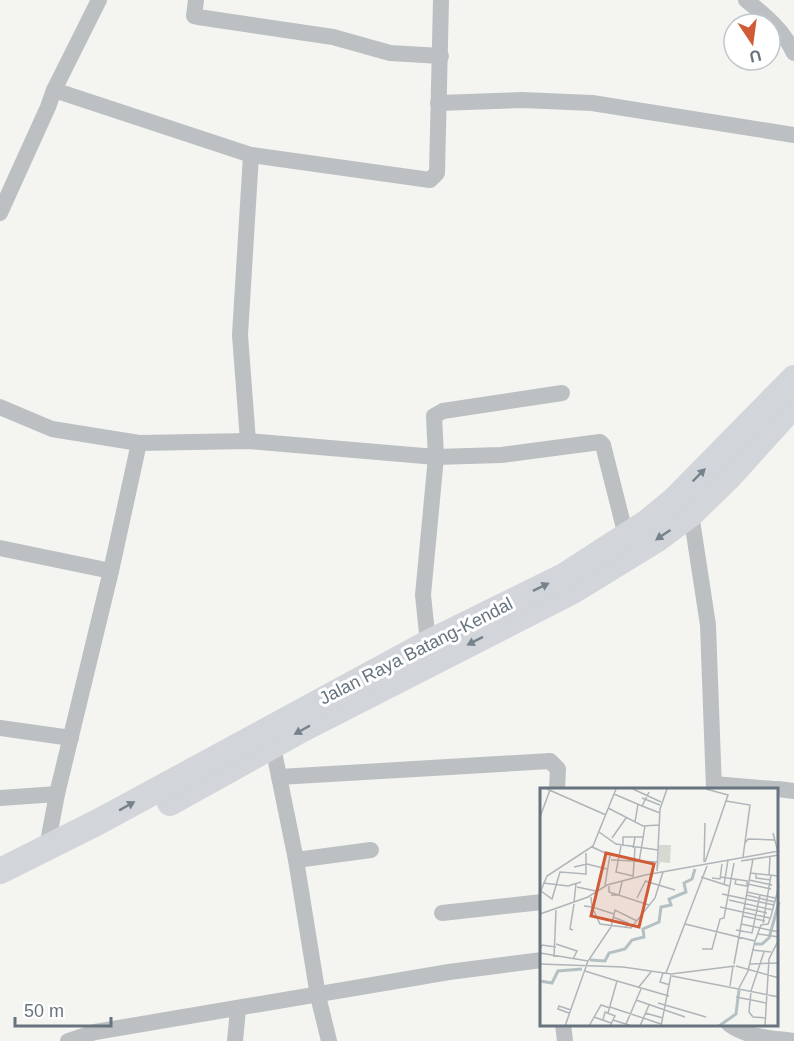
<svg xmlns="http://www.w3.org/2000/svg" width="794" height="1041" font-family="Arial,sans-serif">
<style>
.lines{fill:none;stroke-linecap:round;stroke-linejoin:round}
.minor{stroke:#bcc0c3;stroke-width:16}
.highway{stroke:#d2d5d9;stroke-width:26}
.oneway{fill:#77838c}
.labels{text-anchor:middle;stroke-width:6;stroke-linejoin:round;paint-order:stroke}
.street-label{font-size:18px;fill:#67747f;stroke:#fff}
.inset-river{fill:none;stroke:#b5c0c3;stroke-width:3}
.inset-road{fill:none;stroke:#afb5b9;stroke-width:1.5}
.view{fill:#cf5b37;fill-opacity:0.15;stroke:#cf5b37;stroke-width:3}
.inset-edge{fill:none;stroke:#67747f;stroke-width:3}
</style>
<rect width="100%" height="100%" fill="#f4f4f1"/>
<g class="lines">
<!-- minor -->
<g class="minor">
<polyline points="196,0 194,16 198,17 333,37 390,53 441,56"/>
<path d="M746,0C766,16 783,30 794,53"/>
<polyline points="54,90 251,155 430,180 437,173 441,0"/>
<polyline points="438,103 522,100 592,103 794,135"/>
<polyline points="0,213 48,107 54,90 99,0"/>
<polyline points="0,407 52,429 139,443 248,441 436,457 501,455 600,442 603,445 626,536"/>
<polyline points="248,441 240,335 251,155"/>
<polyline points="691,514 708,625 714,789"/>
<polyline points="0,548 111,571"/>
<polyline points="428,643 423,595 436,457 434,416 443,411 562,393"/>
<polyline points="0,728 71,738"/>
<polyline points="273,747 296,860 318,996 329,1041"/>
<polyline points="279,777 550,761 558,769 557,789"/>
<polyline points="714,784 774,789"/>
<polyline points="778,789 794,791"/>
<polyline points="0,798 57,794"/>
<polyline points="47,847 57,794 111,571 139,443"/>
<polyline points="296,860 371,850"/>
<polyline points="442,913 542,902"/>
<polyline points="563,1024 565,1041"/>
<path d="M729,1024C748,1038 772,1038 794,1041"/>
<polyline points="68,1041 95,1032 449,972 542,960"/>
<polyline points="235,1041 238,1009"/>
</g>
<!-- highway -->
<g class="highway">
<polyline points="170,803 301,730 573,591 656,540 691,514 729,477 794,405"/>
<polyline points="0,871 98,822 428,643 564,576 646,523 674,500 794,378"/>
</g>
</g>
<!-- one-way arrows -->
<defs><path id="oneway-solid" d="M-6-.8H1V-3.2L6.5 0L1 3.2V.8H-6Z" transform="scale(1.5)"/></defs>
<g class="oneway">
<use href="#oneway-solid" transform="translate(699 475) rotate(-45)"/>
<use href="#oneway-solid" transform="translate(663 535) rotate(146)"/>
<use href="#oneway-solid" transform="translate(541 587) rotate(-26)"/>
<use href="#oneway-solid" transform="translate(475 641) rotate(153)"/>
<use href="#oneway-solid" transform="translate(302 730) rotate(151)"/>
<use href="#oneway-solid" transform="translate(127 806) rotate(-29)"/>
</g>
<g class="labels">
<!-- street labels -->
<g class="street-label">
<text transform="translate(416 651) rotate(-27)" y="6">Jalan Raya Batang-Kendal</text>
</g>
</g>
<!-- overview -->
<g transform="translate(540 788)">
<rect width="238" height="238" fill="#f4f4f1"/>
<path d="M119,57H131L130,75L120,74L118,82Z" fill="#d4d9d1"/>
<path class="inset-river" d="M215,156H222L229,150L239,114M50,172L65,173L69,165L85,161L92,152L104,149L103,141L119,134L121,119L131,117L129,111L146,104L144,95L152,91L155,81M0,193L12,195L18,183L42,181M179,238L196,226L199,202"/>
<path class="inset-road" d="M7,1L66,27M93,1L121,14M74,6L102,18L109,4M102,10L120,17M186,13L210,17L203,69M102,18L120,25M68,20L103,38L119,37M0,29L10,2M95,34L98,16M59,44L76,56L118,62M233,45L238,64M72,50L86,30M205,55L208,51L235,52M81,58L76,84L93,88M83,58V49H95M52,59L70,67L65,97M93,60L95,49H104M71,72L118,74M201,73L239,67M99,74L105,38M164,74L165,35M165,74L188,7L166,1M34,79L47,76L67,81M117,83L120,21L127,1M210,85L239,88M216,85V90L231,92M229,87L230,69M93,89L95,60M161,89L189,98M180,89L201,92L207,93V98L195,96L196,91M172,90L180,91L182,76M209,92L232,97M105,93L135,102M3,95L28,98L41,94M208,96L231,101M184,97L188,72M69,98V104L109,117M37,99L56,103M1,103L12,111L20,84L46,86V65M207,104L235,110M0,105L7,88L53,58L76,1M182,106L234,117M71,107H79L82,94M206,107L235,114M51,109L52,119L74,126M97,110L106,92M189,112L233,122M34,114L36,96M44,118L52,119L60,136L91,140L115,110L123,84M180,119L230,130M204,120L227,125M0,126L48,109L67,97L105,87L239,63M203,128L225,133M73,129L88,135L86,139M223,135L231,87M145,136L215,153L221,137L228,136L231,128L239,98M201,136L239,144M33,142L30,141L34,116M196,142L212,145L220,107M218,146L239,149M16,156L37,163L33,171M0,161L2,157L16,159M162,161H172L180,131L184,130L194,75M212,162L231,164M224,164L211,203L209,224L213,229L226,230M0,165L48,173M14,169L16,122M0,176L83,179L131,186L195,178M194,176L213,71M210,176L239,175M196,178L239,190M45,183L77,193L68,225M123,185L120,194L130,197M126,185L167,78M132,188L239,209M77,193L129,208M190,198L193,178M98,200L111,184M199,200L208,183L215,153M196,209L226,215M96,212L145,229M118,215L166,229M70,219L121,236M29,225L18,221L19,218L31,222M105,225L123,230M54,229L71,235M63,232L65,224L75,228L70,238M73,232L92,238M86,236L101,201M25,238L48,173L71,139L75,122L97,133M49,238L61,217L70,220M100,238L109,217M121,238L131,187M225,238L229,171L239,151"/>
<path class="view" d="M66,65L114,76L99,139L51,128Z"/>
<rect width="238" height="238" class="inset-edge"/>
</g>
<!-- north arrow -->
<g transform="translate(752 42) rotate(167)"><circle r="28" fill="#ffffff" stroke="#c2c7cc" stroke-width="1.5"/>
<path d="M0-4.5L10 22L0 15L-10 22Z" fill="#cf5b37"/>
<text y="-9" font-size="16" font-weight="bold" text-anchor="middle" fill="#67747f">U</text>
</g>
<!-- scale -->
<path d="M15 1017v9h96v-9" fill="none" stroke="#67747f" stroke-width="3"/>
<text x="24" y="1017" font-size="18" fill="#67747f" stroke="#ffffff" stroke-width="4.5" paint-order="stroke">50 m</text>
</svg>
